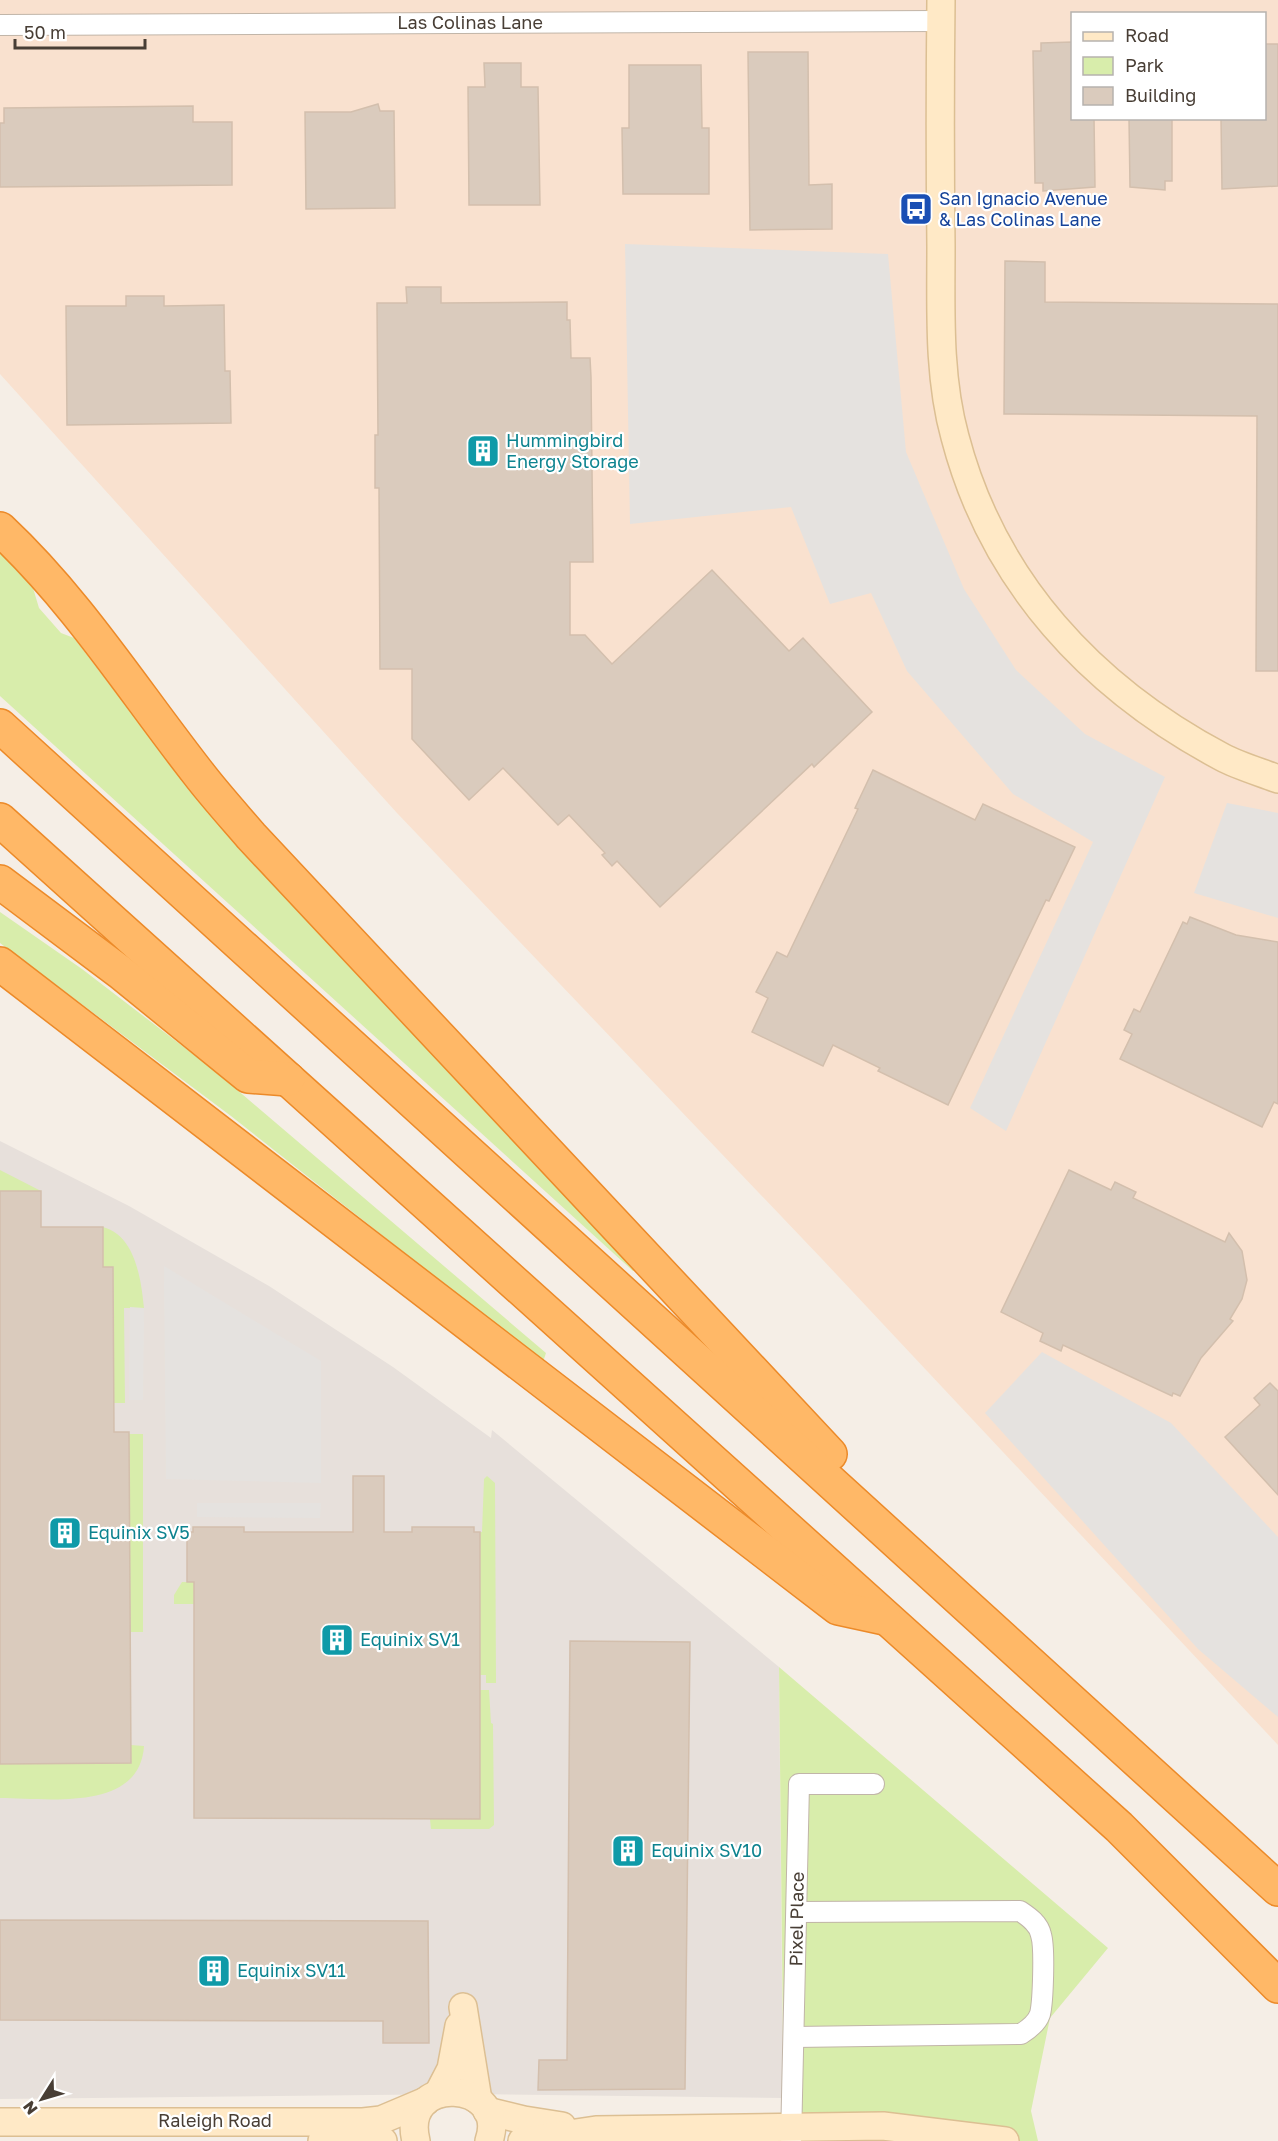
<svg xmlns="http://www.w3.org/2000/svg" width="1278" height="2141" font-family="'Golos Text',sans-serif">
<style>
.commercial{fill:#f9e1cf;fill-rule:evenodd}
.industrial{fill:#e7e0db}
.green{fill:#d8edab}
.parking{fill:#e5e2df}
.building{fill:#dacbbd;stroke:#d3bfad;stroke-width:1.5}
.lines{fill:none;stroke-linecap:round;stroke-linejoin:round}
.street-casing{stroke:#c1b5a8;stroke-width:22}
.secondary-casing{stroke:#dcbf93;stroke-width:30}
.highway-casing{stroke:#ec8a29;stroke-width:36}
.street{stroke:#fff;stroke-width:20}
.secondary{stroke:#ffe9c6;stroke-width:27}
.highway{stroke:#ffb867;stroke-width:33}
.labels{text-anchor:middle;stroke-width:4.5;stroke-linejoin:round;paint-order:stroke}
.street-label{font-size:18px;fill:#483e35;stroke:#fff}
.transit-label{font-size:18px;fill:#164399;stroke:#fff;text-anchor:start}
.culture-label{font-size:18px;fill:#0d838f;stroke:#fff;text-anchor:start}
</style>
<rect width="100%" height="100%" fill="#f5eee6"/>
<!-- commercial -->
<path class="commercial" d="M0,0H1278V1745L822,1259L397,813L0,374ZM1072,14H1264V118H1072Z"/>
<!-- industrial -->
<polygon class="industrial" points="0,1141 129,1206 269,1286 393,1367 491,1438 492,1430 779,1667 783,2098 465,2094 0,2099"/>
<!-- green -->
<g class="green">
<polygon points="0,553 25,577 33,588 39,608 61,633 74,638 149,736 643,1261 633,1271 0,696"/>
<polygon points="0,912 82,969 215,1071 546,1353 543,1362 231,1116 0,943"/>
<polygon points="0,1170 41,1191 0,1191"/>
<path d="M103,1227C136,1236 141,1280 144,1308H124L125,1403H114L113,1268L103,1267Z"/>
<polygon points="129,1434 143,1434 143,1632 130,1632"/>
<polygon points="487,1476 495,1483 496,1683 486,1683 486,1675 480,1675 480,1532 482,1532 484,1479"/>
<polygon points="182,1582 194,1582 194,1604 174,1604 174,1595"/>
<polygon points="779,1667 1108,1948 1050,2018 1031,2111 1038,2141 784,2141"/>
<polygon points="480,1690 489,1690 491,1723 493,1724 494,1825 489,1829 431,1829 430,1819 480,1818"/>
<path d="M131,1745L144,1746C140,1813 45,1798 0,1798V1764L130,1763Z"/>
</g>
<!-- parking -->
<g class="parking">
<polygon points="625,244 888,254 906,452 964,589 1016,670 1085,734 1165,777 1006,1131 970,1108 1093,842 1013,794 907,671 871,593 830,604 791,507 630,524"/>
<polygon points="1227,803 1278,813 1278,918 1194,893"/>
<polygon points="164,1266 321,1361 321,1483 166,1479"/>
<polygon points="130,1307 144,1308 143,1400 129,1400"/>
<polygon points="1042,1352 1171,1423 1278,1537 1278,1717 1198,1649 985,1413"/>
<polygon points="197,1503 321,1503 320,1518 197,1517"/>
</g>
<!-- building -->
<g class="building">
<polygon points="1072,42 1072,118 1094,118 1095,187 1043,191 1043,183 1035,183 1033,51 1041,51 1041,43"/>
<polygon points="1264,44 1278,44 1278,186 1222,189 1221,118 1264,118"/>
<polygon points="748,52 808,52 809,185 832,184 832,229 750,230"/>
<polygon points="484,63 521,63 521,87 538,87 540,205 469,205 468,87 485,87"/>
<polygon points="629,65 701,65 702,128 709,128 709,194 623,194 622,128 629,128"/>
<polygon points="378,104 380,111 394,111 395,208 306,209 305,112 351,112"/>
<polygon points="193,106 193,122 232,122 232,185 0,187 0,123 4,123 4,108"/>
<polygon points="1129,118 1172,118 1172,181 1165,181 1165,190 1130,187"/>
<polygon points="1005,261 1045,262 1045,302 1278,304 1278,671 1256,671 1257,416 1004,414"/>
<polygon points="406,287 441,287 441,303 567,302 567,320 570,320 571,358 590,358 591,377 593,562 570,562 570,635 585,635 612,664 712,570 789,651 803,638 872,712 814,767 812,764 660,907 617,861 612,866 602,855 605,853 569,815 558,825 503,768 469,800 412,739 412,669 380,669 379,488 375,488 375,435 378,435 377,303 407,303"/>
<polygon points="126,296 164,296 164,306 224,305 225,371 230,371 231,423 67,425 66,306 126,306"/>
<polygon points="873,770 975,820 983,804 1075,847 1049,901 1046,900 948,1105 878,1071 880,1068 833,1045 823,1066 752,1032 768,998 756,992 777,952 787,957 858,809 855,808"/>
<polygon points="1190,917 1236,935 1278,942 1278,1104 1274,1102 1262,1127 1120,1059 1132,1034 1124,1030 1134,1009 1140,1012 1183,922 1187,924"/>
<polygon points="1069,1170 1111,1190 1115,1182 1136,1192 1133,1198 1225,1242 1229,1233 1242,1251 1247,1280 1242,1299 1230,1319 1233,1321 1201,1358 1180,1396 1173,1393 1172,1396 1063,1345 1061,1351 1040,1341 1043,1333 1001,1312"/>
<polygon points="0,1191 41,1191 41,1227 103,1227 103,1267 113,1267 114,1432 129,1432 131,1763 0,1764"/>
<polygon points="1270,1383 1278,1391 1278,1495 1225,1437 1260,1405 1254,1398"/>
<polygon points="353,1476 384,1476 384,1532 412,1532 412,1527 474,1527 474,1532 480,1532 480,1819 194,1818 194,1582 187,1582 187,1532 193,1532 193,1527 244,1527 244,1532 353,1532"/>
<polygon points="570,1641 690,1642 685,2089 538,2090 539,2060 567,2060"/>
<polygon points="0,1920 428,1921 429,2043 383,2043 383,2021 0,2020"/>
</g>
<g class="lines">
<!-- street casing -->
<g class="street-casing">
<g id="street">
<polyline points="0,25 941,21"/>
<path d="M794,2037L1021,2034C1029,2029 1037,2023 1040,2014C1043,2002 1045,1947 1041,1935C1039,1924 1029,1917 1020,1911L797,1912"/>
<polyline points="791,2141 799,1784 874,1784"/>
</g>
</g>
<!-- secondary casing -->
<g class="secondary-casing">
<g id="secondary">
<path d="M941,0C940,82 940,165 941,247C941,310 938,376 955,437C993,582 1092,688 1222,757C1239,766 1260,772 1278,779"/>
<polyline points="463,2007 478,2100"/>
<polyline points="438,2094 451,2069 459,2026"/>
<polyline points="487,2111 524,2120 562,2126"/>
<polyline points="0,2122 363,2122 381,2120 426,2101"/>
<polyline points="322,2141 383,2141"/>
<path d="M416,2141C399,2072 510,2080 489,2141"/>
<polyline points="522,2141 596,2130 883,2126 1005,2141"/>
</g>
</g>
<!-- highway casing -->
<g class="highway-casing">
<g id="highway">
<path d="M0,529C77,601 133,690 198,773C214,794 233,815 251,836L830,1454"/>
<polyline points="0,726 1278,1889"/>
<polyline points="0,820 1119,1827 1278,1986"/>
<polyline points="0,882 120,972 248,1076 288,1079"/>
<polyline points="0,964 838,1608 884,1618"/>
</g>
</g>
<!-- street -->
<use href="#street" class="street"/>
<!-- secondary -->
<use href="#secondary" class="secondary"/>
<!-- highway -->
<use href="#highway" class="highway"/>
</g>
<!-- icons -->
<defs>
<g id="bus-square" transform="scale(1.725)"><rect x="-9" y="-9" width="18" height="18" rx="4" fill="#1a4fb4" stroke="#fff"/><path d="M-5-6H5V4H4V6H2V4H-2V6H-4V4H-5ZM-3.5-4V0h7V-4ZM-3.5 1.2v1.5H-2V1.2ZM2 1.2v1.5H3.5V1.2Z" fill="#fff"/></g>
<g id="building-square" transform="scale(1.725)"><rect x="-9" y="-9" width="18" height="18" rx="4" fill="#0f9aa8" stroke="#fff"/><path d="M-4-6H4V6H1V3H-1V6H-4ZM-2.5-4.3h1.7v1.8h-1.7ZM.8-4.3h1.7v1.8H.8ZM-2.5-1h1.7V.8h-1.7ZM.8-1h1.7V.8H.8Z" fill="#fff"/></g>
</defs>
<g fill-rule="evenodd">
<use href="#bus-square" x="916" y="209"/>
<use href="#building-square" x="483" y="451"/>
<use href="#building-square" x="65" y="1533"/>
<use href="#building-square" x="337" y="1640"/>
<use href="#building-square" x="628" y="1851"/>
<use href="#building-square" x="214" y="1971"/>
</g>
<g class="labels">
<!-- street labels -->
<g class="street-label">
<text x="470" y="29">Las Colinas Lane</text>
<text transform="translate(797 1919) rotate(-89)" y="6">Pixel Place</text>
<text x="215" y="2127">Raleigh Road</text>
</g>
<!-- transit labels -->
<g class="transit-label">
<text x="939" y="205">San Ignacio Avenue<tspan x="939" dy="21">&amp; Las Colinas Lane</tspan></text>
</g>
<!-- culture labels -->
<g class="culture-label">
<text x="506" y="447">Hummingbird<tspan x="506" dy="21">Energy Storage</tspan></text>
<text x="88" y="1539">Equinix SV5</text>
<text x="360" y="1646">Equinix SV1</text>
<text x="651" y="1857">Equinix SV10</text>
<text x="237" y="1977">Equinix SV11</text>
</g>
</g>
<!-- legend -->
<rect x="1071" y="12" width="195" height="108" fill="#ffffff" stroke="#b6b2ae" stroke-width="1.5"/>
<rect x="1083" y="32" width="30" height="9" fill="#ffe9c6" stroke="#b6b2ae" stroke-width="1.5"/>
<text x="1125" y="42" font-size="18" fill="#483e35">Road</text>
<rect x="1083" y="57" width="30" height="18" fill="#d8edab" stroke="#b6b2ae" stroke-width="1.5"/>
<text x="1125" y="72" font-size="18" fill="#483e35">Park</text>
<rect x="1083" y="87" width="30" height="18" fill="#dacbbd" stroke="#b6b2ae" stroke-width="1.5"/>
<text x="1125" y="102" font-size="18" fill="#483e35">Building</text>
<!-- north arrow -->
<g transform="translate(42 2099) rotate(233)" stroke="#ffffff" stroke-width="4.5" paint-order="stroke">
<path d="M0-4.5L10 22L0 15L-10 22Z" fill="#483e35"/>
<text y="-9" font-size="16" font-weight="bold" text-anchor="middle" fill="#483e35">N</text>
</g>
<!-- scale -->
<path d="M15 39v9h130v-9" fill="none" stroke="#483e35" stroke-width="3"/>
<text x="24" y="39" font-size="18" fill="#483e35" stroke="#ffffff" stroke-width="4.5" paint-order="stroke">50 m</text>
</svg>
